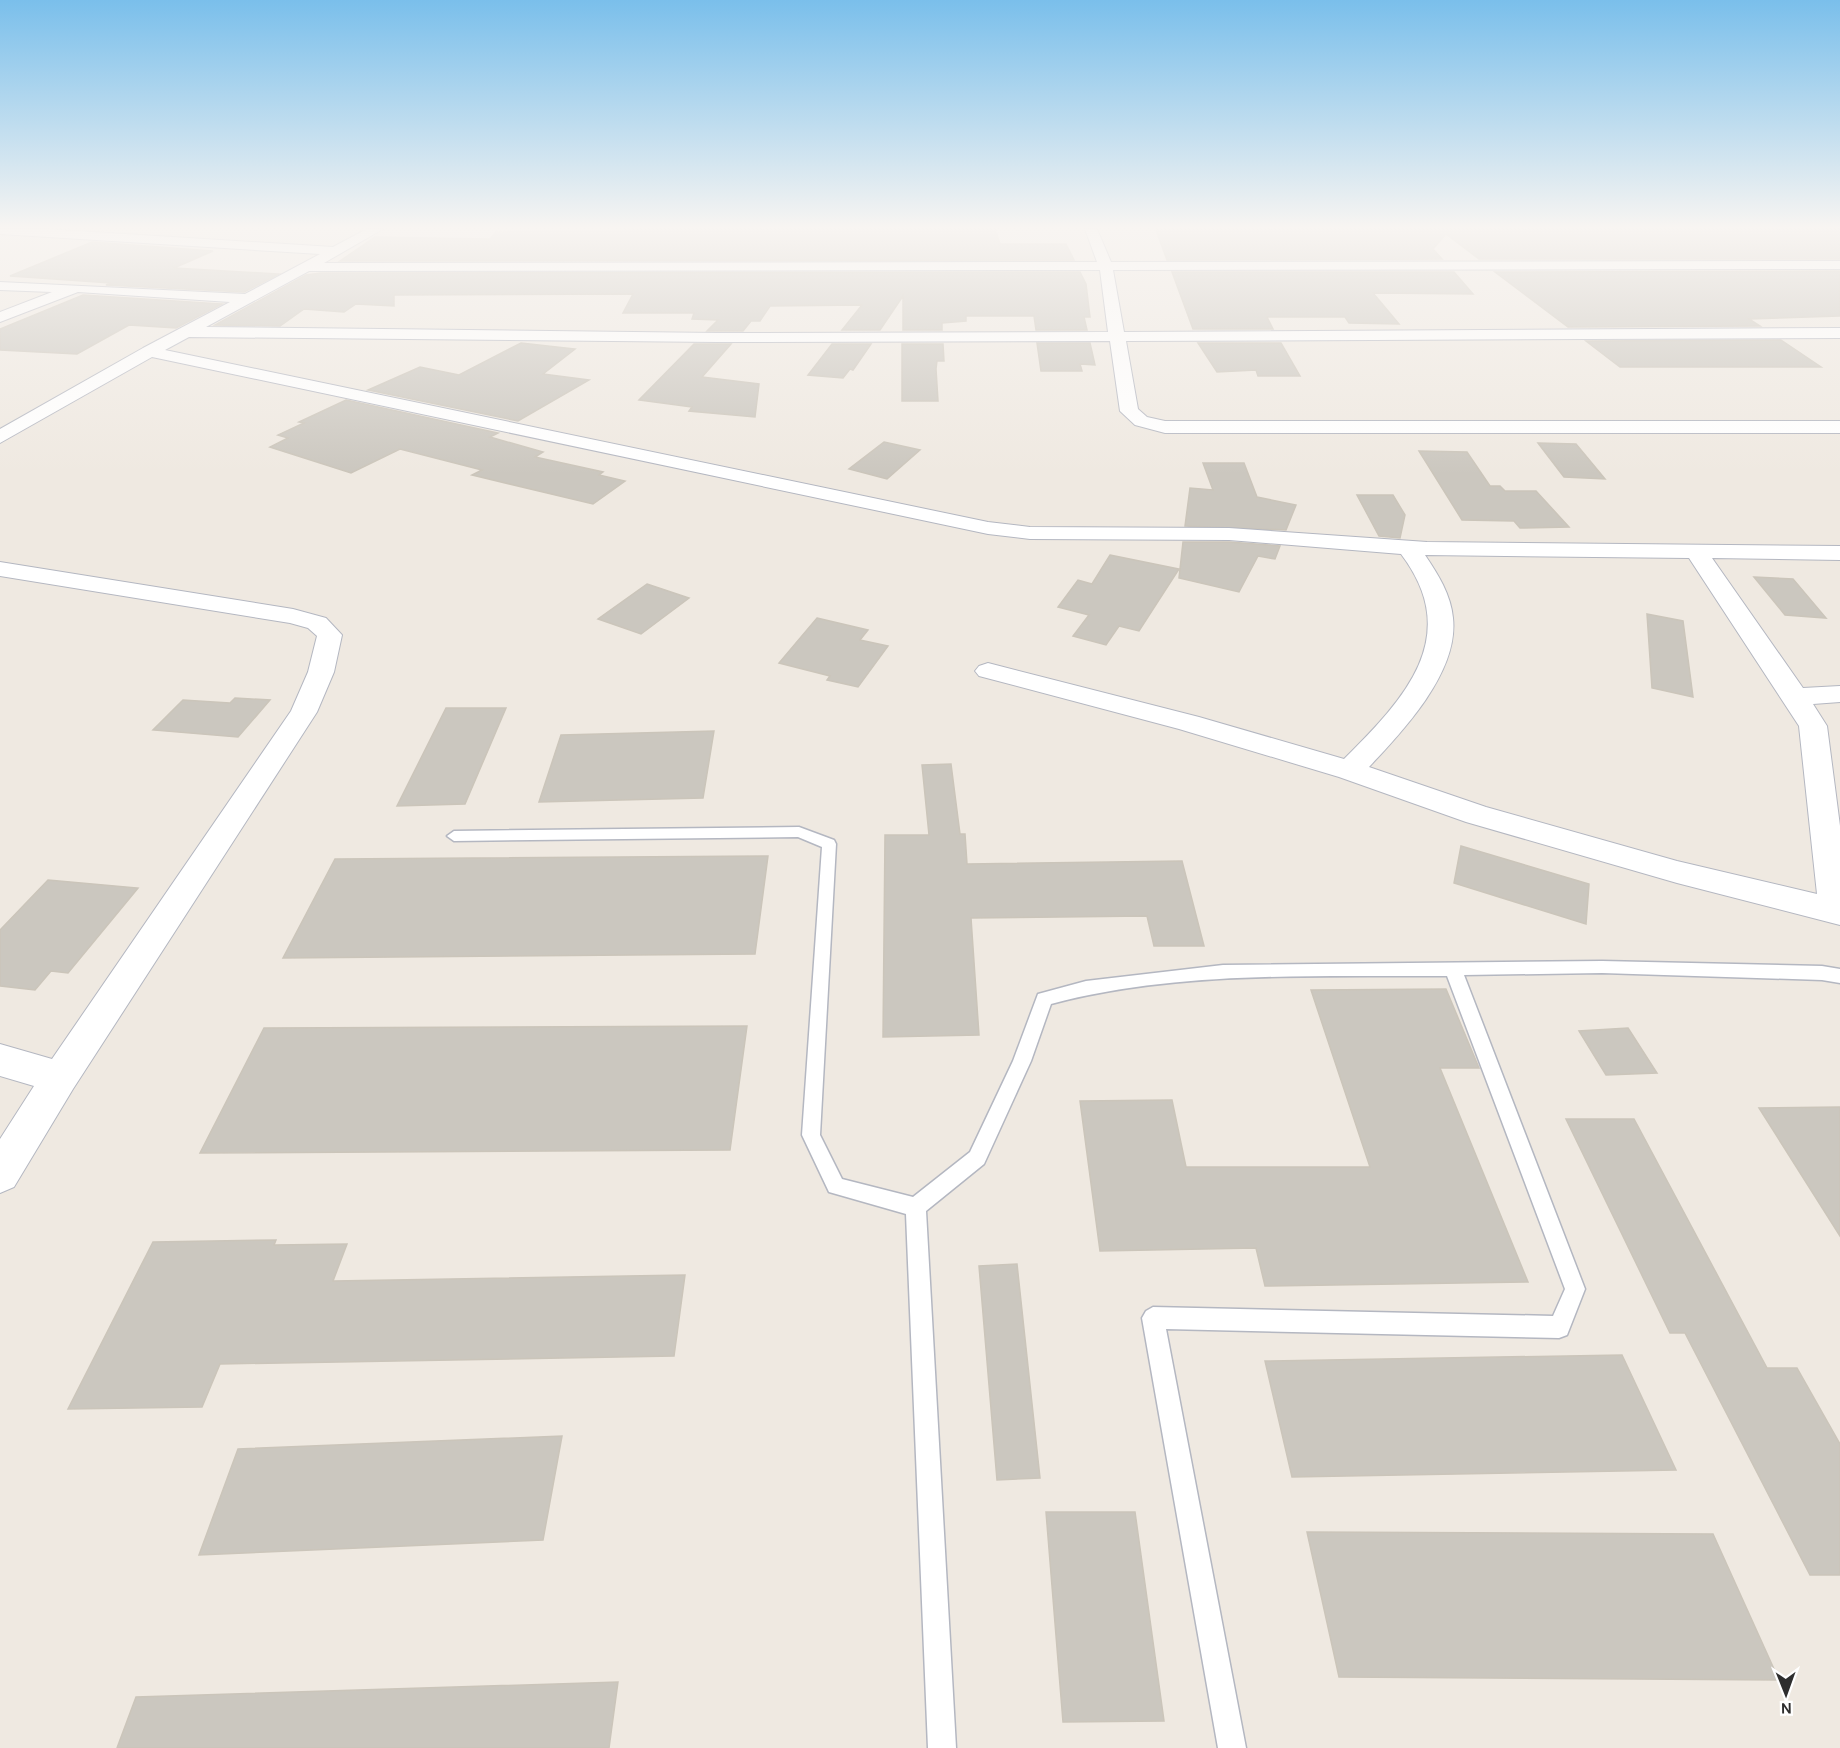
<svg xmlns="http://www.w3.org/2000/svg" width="1840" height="1748" font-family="Karla,sans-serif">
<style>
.building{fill:#cbc7bf;stroke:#cbc5ba;stroke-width:1.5}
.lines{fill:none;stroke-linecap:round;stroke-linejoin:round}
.lane-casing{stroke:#b4b7c1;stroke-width:3}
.street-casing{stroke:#b4b7c1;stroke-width:2}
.lane{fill:#fff;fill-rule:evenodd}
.street{fill:#fff;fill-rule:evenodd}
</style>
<rect width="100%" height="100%" fill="#efe9e1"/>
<!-- building -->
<g class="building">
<polygon points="704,229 995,229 1000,244 1066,244 1074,260 340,261 375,237 490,239 496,232"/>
<polygon points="1840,229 1840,259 1479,259 1446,234 1433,249 1442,259 1167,260 1156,230"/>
<polygon points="92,242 213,251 174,268 279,274 244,292 106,285 111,283 10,276"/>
<polygon points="1840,271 1840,316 1749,319 1760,326 1568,327 1495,272"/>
<polygon points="1080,272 1086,284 1090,317 1084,317 1087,330 1036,330 1034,316 966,316 966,321 942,323 942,330 903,330 903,296 880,330 842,330 862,305 770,306 760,321 751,321 743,331 707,331 718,320 692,319 694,313 623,313 633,294 394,295 394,306 356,304 344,312 304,309 280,326 215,325 306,275 321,273"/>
<polygon points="1172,272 1454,272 1473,294 1373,293 1399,324 1349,323 1345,317 1267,317 1273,329 1193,329"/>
<polygon points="83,295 222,304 176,328 129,325 77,354 0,350 0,329"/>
<polygon points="1781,340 1821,367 1620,367 1586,341"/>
<polygon points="521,343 575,349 543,374 589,380 518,421 368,390 420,367 459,375"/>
<polygon points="1037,343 1090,343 1095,365 1080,364 1082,371 1041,371"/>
<polygon points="1198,343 1281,343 1300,376 1258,376 1256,370 1217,372"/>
<polygon points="694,344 731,344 702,377 759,384 755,417 689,411 692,407 639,400"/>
<polygon points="832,344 871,344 853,370 850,369 843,378 808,375"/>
<polygon points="902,344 943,344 944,361 937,361 936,369 938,401 902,401"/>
<polygon points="346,400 498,433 490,437 543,452 535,457 603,472 599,475 625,481 593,504 472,475 482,470 400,449 351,473 270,447 288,438 278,435 304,423 299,422"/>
<polygon points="884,442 920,450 887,479 849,469"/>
<polygon points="1538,443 1576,444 1605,479 1564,477"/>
<polygon points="1419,451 1467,452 1490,486 1500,486 1505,491 1536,491 1569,527 1520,528 1514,521 1462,520"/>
<polygon points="1203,463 1244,463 1257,497 1296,505 1286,530 1185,526 1190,488 1213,490"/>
<polygon points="1357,495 1393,495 1405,515 1400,538 1379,536"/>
<polygon points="1183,542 1229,542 1280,546 1275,559 1258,556 1239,592 1179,578"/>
<polygon points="1110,555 1179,569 1139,631 1119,626 1106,645 1073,636 1089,615 1058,607 1078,580 1092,584"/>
<polygon points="1754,577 1793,579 1826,618 1785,615"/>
<polygon points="647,584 689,598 641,634 598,619"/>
<polygon points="1647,614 1683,621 1693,697 1652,688"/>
<polygon points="817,618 868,630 860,640 888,646 858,687 827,680 830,676 779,663"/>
<polygon points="235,698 270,700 238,737 153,730 183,700 230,703"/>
<polygon points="446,708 506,708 465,804 397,806"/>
<polygon points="714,731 703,798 539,802 561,735"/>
<polygon points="951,764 960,834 965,834 967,864 1182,861 1204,946 1154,946 1147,916 971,918 979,1035 883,1037 885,835 929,835 922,765"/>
<polygon points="1461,846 1589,884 1586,924 1454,883"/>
<polygon points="768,856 755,954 283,958 335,859"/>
<polygon points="48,880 138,888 68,973 51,971 35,990 0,986 0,930"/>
<polygon points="1446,989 1479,1068 1440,1068 1528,1282 1265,1286 1256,1248 1100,1251 1080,1101 1172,1100 1186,1167 1370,1167 1311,990"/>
<polygon points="747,1026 730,1150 200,1153 264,1028"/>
<polygon points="1628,1028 1657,1073 1606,1075 1579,1031"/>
<polygon points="1840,1107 1840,1236 1759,1108"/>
<polygon points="1566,1119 1634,1119 1767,1368 1797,1368 1840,1444 1840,1575 1810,1575 1685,1333 1670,1333"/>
<polygon points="276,1240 274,1245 347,1244 333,1281 685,1275 674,1356 220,1364 202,1407 68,1409 153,1242"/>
<polygon points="1017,1264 1040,1478 997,1480 979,1266"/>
<polygon points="1622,1355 1676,1470 1292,1477 1265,1361"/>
<polygon points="562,1436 543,1540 199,1555 238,1449"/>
<polygon points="1046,1512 1135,1512 1164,1721 1063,1722"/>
<polygon points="1307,1532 1713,1534 1779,1680 1339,1677"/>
<polygon points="618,1682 609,1748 117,1748 136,1697"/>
</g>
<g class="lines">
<!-- lane casing -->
<g class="lane-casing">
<path id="lane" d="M799,827L834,840L836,844L820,1135L842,1179L913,1197L970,1152L1013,1061L1038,994L1086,981L1223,965L1602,961L1822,966L1840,969V983L1822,980L1602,973L1464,975L1585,1289L1567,1335L1559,1338L1166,1329L1246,1748H1218L1142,1318L1146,1311L1153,1307L1553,1316L1565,1289L1447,976C1316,977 1179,970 1051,1004L1031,1061L984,1164L926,1211L956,1748H928L906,1214L829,1192L802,1135L822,847L798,837L454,841L447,836L454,831Z"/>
</g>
<!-- street casing -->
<g class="street-casing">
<g id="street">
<path d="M0,229H45L333,247L367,229H383L324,263L1097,262L1085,229H1097L1111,262L1840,261V269L1113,270L1124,332L1840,328V338L1126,341L1138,409L1147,417L1165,421H1840V433H1165L1135,425L1120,411L1110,341L717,342L189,337L165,350L988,522L1030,527L1229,528L1427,542L1840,546V560L1712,558L1803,688L1840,686V702L1813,704L1827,726L1840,826V925L1677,883L1466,822L1339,777L1179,729L979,676L975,671L979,666L988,663L1199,717L1344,759C1404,699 1464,637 1401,554L1229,540L1030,539L988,534L152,357L0,443V429L143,348L230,302L78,292L0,322V312L52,292L0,290V282L245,294L320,254L0,234ZM1100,270L1108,332L717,333L206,327L309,271ZM1425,555L1689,558L1799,726L1817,894L1677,861L1486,807L1369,767C1403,731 1459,672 1453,618C1451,595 1438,574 1425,555Z"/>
<polygon points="0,562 293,609 326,618 342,635 334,672 317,712 73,1089 14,1187 0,1193 0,1139 34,1086 0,1076 0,1044 52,1059 291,711 308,672 317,636 308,628 290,623 0,576"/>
</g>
</g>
<!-- lane -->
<use href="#lane" class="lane"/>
<!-- street -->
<use href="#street" class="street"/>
</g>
<!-- sky -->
<linearGradient id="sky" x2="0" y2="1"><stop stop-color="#7abfeb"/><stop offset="0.48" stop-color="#f8f5f2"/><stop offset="1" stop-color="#f8f5f2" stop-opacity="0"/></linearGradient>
<rect width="1840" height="474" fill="url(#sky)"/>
<!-- north arrow -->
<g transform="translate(1786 1694) rotate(179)" stroke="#ffffff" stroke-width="4.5" paint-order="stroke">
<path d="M0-4.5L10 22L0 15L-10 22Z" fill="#2e2e2e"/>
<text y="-9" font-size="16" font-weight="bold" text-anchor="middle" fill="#2e2e2e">N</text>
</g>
</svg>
